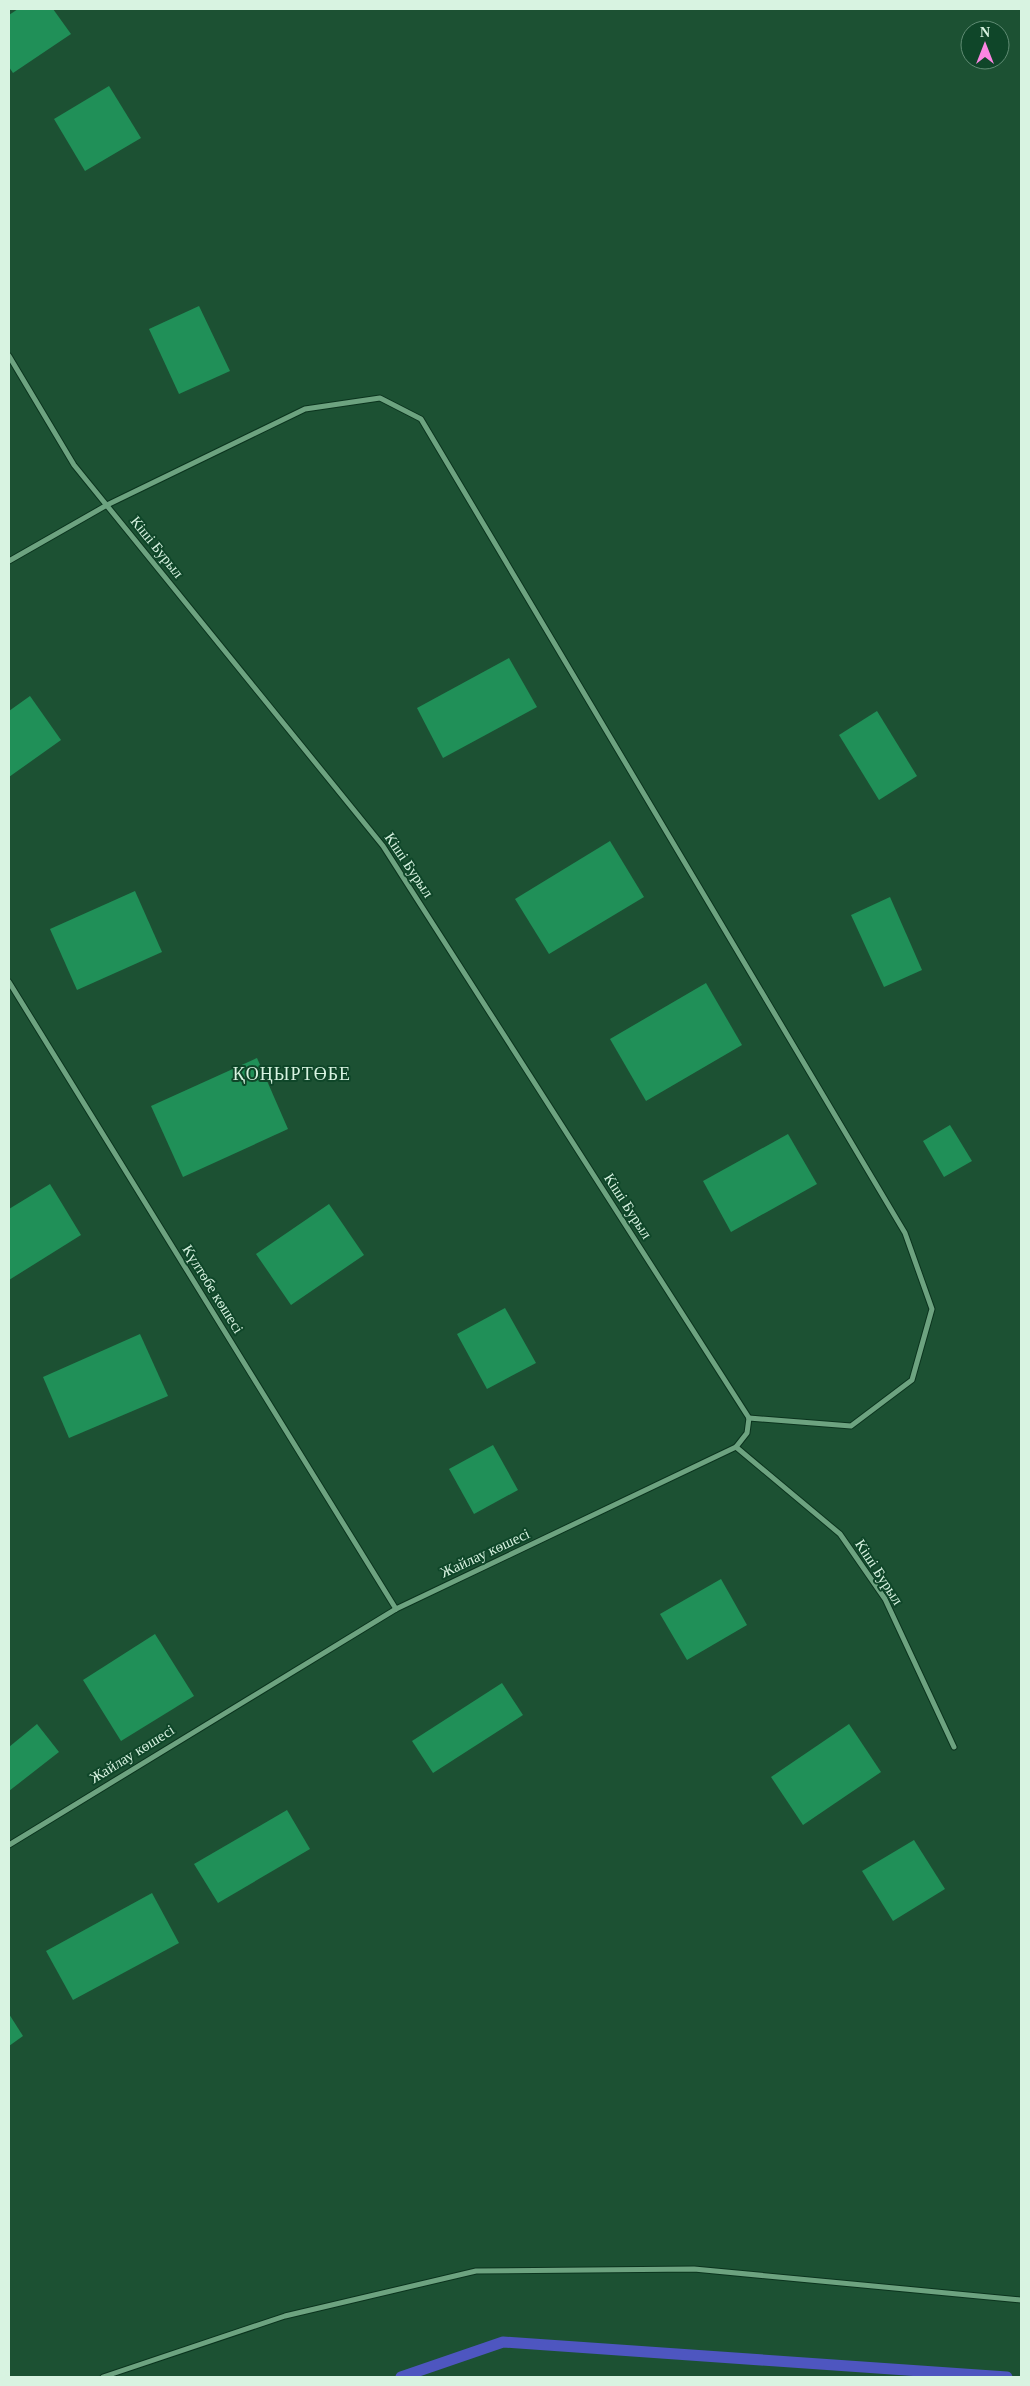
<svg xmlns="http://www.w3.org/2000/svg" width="1030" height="2386" font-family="'Times New Roman',serif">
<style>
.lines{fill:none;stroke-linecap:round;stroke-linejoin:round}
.stream{stroke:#4e56c0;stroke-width:11}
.building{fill:#209058}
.minor-casing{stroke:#0b341e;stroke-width:7}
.minor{stroke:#6da380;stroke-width:5}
.labels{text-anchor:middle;stroke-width:4;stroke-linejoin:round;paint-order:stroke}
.street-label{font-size:15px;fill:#d8f3e1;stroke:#0f4629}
.quarter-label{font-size:18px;letter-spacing:1px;fill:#d8f3e1;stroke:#0f4629}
</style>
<rect width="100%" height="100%" fill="#1c5133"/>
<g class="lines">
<!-- stream -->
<polyline class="stream" points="401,2377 503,2342 1007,2377"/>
</g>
<!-- building -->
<g class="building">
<polygon points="18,9 53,9 71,34 13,73 9,67 9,15"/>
<polygon points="109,86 141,138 85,171 54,119"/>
<polygon points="199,306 230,371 179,394 149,329"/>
<polygon points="509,658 537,707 443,758 417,708"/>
<polygon points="30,696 61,740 9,777 9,711"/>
<polygon points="877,711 917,776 879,800 839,735"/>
<polygon points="610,841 644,897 549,954 515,899"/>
<polygon points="135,891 162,952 77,990 50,929"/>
<polygon points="890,897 922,970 884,987 851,915"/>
<polygon points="706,983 742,1045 646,1101 610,1039"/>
<polygon points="257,1058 288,1129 183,1177 151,1106"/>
<polygon points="950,1125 972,1161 944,1177 923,1141"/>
<polygon points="788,1134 817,1184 731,1232 703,1181"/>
<polygon points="50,1184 81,1235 9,1280 9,1209"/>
<polygon points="329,1204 364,1255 291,1305 256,1254"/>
<polygon points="505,1308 536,1363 487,1389 457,1334"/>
<polygon points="140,1334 168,1396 69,1438 43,1377"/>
<polygon points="493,1445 518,1490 474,1514 449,1469"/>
<polygon points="721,1579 747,1625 687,1660 660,1614"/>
<polygon points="155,1634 194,1696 121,1741 83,1680"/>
<polygon points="502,1683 523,1715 433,1773 412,1741"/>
<polygon points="37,1724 59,1752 9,1791 9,1747"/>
<polygon points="849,1724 881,1772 803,1825 771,1777"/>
<polygon points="287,1810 310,1849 218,1903 194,1864"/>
<polygon points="914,1840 945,1889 893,1921 862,1871"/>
<polygon points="152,1893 179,1943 73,2000 46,1951"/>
<polygon points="9,2014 23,2036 9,2046"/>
</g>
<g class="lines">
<!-- minor casing -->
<g class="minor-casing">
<g id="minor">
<polyline points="9,356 74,465 383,846 749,1418"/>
<polyline points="9,561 107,505 305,409 380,398 421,419 905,1233 932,1309 912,1380 851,1426 749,1418"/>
<polyline points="9,982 396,1609"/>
<polyline points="736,1447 840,1534 885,1599 954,1747"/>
<polyline points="9,1845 396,1609 736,1447 747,1433 749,1418"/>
<polyline points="103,2377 285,2316 476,2271 694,2269 1021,2300"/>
</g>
</g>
<!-- minor -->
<use href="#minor" class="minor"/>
</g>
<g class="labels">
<!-- street labels -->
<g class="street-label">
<text transform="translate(157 547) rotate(51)" y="5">Кіші Бурыл</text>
<text transform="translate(409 865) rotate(56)" y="5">Кіші Бурыл</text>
<text transform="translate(628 1206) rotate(57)" y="5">Кіші Бурыл</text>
<text transform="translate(213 1289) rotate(58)" y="5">Күлтөбе көшесі</text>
<text transform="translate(485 1553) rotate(-25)" y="5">Жайлау көшесі</text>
<text transform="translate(879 1572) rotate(57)" y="5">Кіші Бурыл</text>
<text transform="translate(132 1754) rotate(-32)" y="5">Жайлау көшесі</text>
</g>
<!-- quarter labels -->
<g class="quarter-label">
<text x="292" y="1080">ҚОҢЫРТӨБЕ</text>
</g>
</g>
<!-- border -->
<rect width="1030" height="2386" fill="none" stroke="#d8f3e1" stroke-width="20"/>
<!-- north arrow -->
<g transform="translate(985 45)"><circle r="24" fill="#0f4629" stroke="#5f8b73"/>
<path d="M0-4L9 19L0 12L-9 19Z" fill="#fc86e3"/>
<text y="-8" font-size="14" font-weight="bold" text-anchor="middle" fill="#d8f3e1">N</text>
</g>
</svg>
